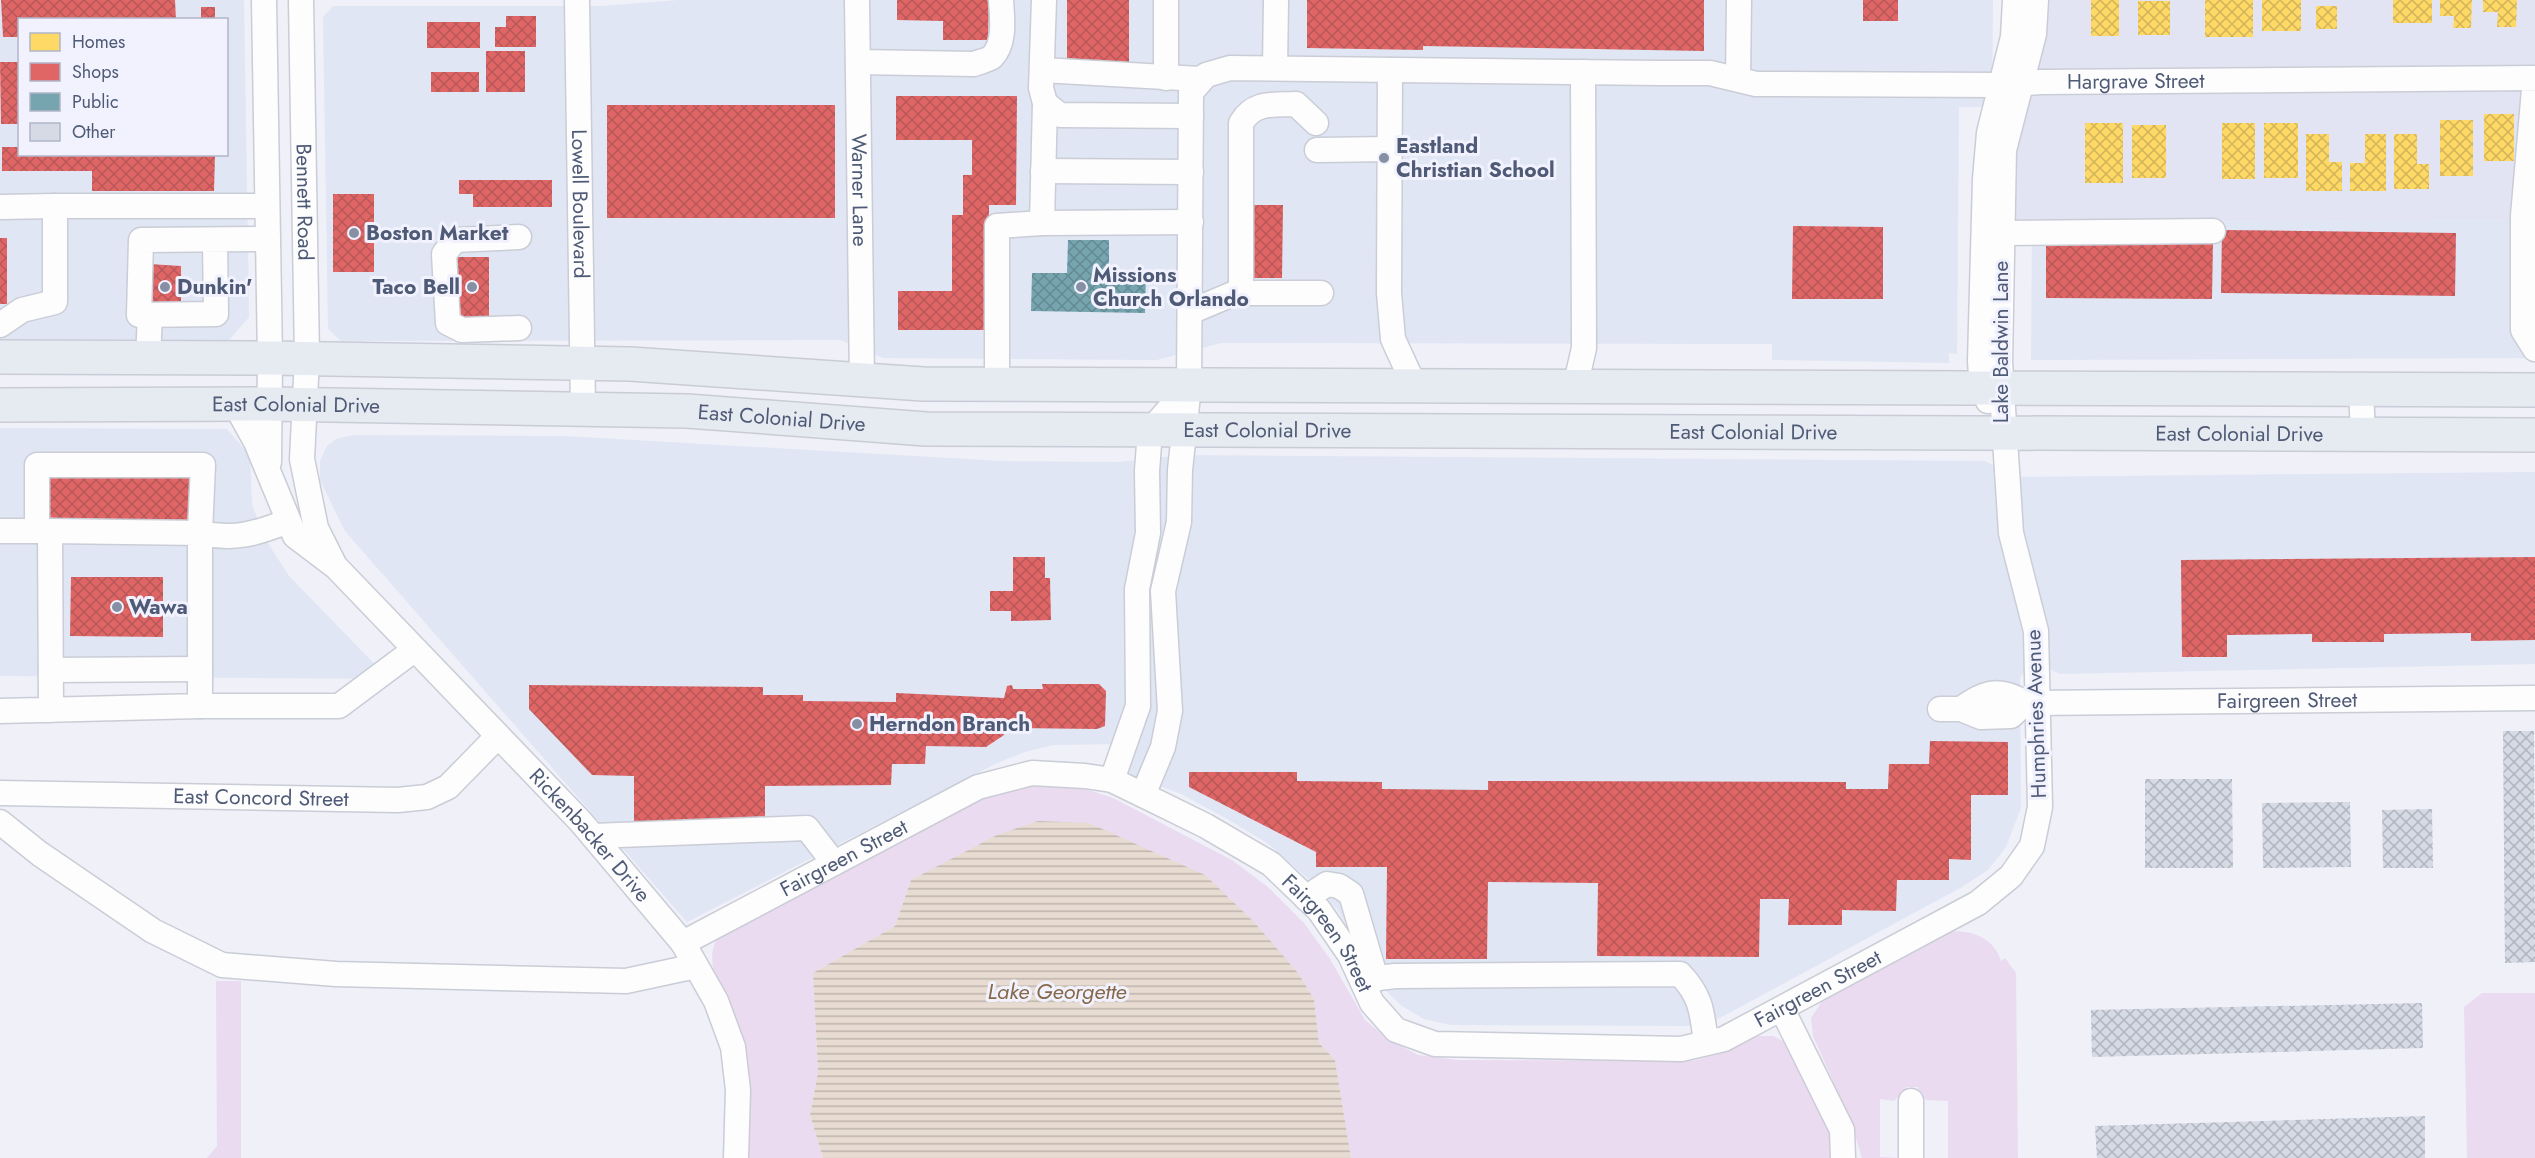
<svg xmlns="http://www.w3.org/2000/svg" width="2535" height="1158" font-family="Jost,sans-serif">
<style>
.residential{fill:#e2e4f3}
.commercial{fill:#e0e6f4;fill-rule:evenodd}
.green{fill:#ebdbf0}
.water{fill:url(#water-rules)}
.homes{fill:url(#homes-cross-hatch)}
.shops{fill:url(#shops-cross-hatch)}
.public{fill:url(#public-cross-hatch)}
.building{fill:url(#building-cross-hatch)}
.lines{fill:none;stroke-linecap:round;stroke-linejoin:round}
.minor-casing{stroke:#cacdd6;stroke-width:27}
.highway-casing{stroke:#c9ccd6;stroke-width:36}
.minor{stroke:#fdfdfe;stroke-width:24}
.highway{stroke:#e6eaf1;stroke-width:33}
.poi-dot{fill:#878fa4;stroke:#f1f2fe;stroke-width:2}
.labels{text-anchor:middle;stroke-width:6;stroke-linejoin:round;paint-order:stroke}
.street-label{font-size:21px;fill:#4f5b76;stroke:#f1f2fe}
.poi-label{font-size:21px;font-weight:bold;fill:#4f5b76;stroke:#f1f2fe;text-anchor:start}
.water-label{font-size:22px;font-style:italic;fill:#876949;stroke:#f1f2fe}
</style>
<defs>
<pattern id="water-rules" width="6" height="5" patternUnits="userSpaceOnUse" patternTransform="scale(1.5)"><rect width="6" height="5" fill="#e8dbd1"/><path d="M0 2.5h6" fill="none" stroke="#beb5ae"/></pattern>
<pattern id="homes-cross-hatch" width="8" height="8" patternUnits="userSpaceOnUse" patternTransform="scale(1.5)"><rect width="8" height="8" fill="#ffd966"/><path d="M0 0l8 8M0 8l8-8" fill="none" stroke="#d1b359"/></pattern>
<pattern id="shops-cross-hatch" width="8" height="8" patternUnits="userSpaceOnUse" patternTransform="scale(1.5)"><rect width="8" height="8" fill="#e06666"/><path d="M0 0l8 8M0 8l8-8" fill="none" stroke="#b85759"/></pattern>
<pattern id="public-cross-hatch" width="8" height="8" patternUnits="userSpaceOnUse" patternTransform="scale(1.5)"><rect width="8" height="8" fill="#76a5af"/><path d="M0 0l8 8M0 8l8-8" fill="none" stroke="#638993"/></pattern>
<pattern id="building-cross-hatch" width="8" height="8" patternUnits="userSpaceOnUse" patternTransform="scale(1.5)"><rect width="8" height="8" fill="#d6dae5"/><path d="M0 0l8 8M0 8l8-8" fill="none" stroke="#b0b4be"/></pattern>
</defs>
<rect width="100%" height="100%" fill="#eff0f8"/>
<!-- residential -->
<polygon class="residential" points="2013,0 2535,0 2535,219 2011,223"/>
<!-- commercial -->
<g class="commercial">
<path d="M0,0H244L249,317L229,340L0,342ZM20,20H226V154H20Z"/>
<polygon points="679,0 1993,0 1992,107 1959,107 1957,354 1949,353 1949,363 1772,360 1772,344 1221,343 1157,360 883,358 840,340 341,341 328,329 323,17 333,6 601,6"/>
<polygon points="2535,219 2535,358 2031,360 2032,223"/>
<polygon points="0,428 227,429 250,456 252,504 264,537 289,576 389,679 0,676"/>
<polygon points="354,435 563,436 1001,461 1119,462 1185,455 1985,461 1995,466 2028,651 2026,671 2020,677 2021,808 2006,847 1988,870 1962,887 1716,1020 1691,1026 1451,1025 1424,1019 1402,1006 1389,994 1337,909 1306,877 1267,843 1229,820 1181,794 1119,771 1119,744 1054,745 1025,752 995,764 687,922 345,531 320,480 320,461 327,446 336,439"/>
<polygon points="2535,472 2535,664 2060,674 2047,668 2009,477"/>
</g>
<!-- green -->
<g class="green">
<path d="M1045,785L1085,789L1113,798L1232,860L1268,887L1304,923L1330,959L1365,1020L1391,1041L1418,1055L1458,1060L1693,1061L1722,1053L1758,1036H1773L1783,1041L1790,1047L1824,1118L1831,1142V1158H1351L1335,1060L1319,1043L1314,999L1298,973L1275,949L911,880L895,926L813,973L818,1072L810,1115L823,1158H747L717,983C711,964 709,951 720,933L971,801L1030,786Z"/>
<path d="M1945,932C1969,929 1993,936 2001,961L2005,958L2016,973L2018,1158H1948V1101L1927,1100L1918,1097V1087H1906V1097H1898L1894,1101L1880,1099V1157L1899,1158H1862L1850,1119L1813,1036L1811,1018L1824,998Z"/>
<polygon points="216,981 241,981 241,1158 207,1158 217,1146"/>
<polygon points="2482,993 2535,993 2535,1158 2467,1158 2464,1007"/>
</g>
<!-- water -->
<polygon class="water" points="1038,821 1089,823 1205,875 1254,922 1298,973 1314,999 1319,1043 1335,1060 1351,1158 823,1158 810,1115 818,1072 813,973 895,926 911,880 997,835"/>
<!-- homes -->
<g class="homes">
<rect x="2091" y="0" width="28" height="36"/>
<rect x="2205" y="0" width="48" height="37"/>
<rect x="2262" y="0" width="39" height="31"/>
<rect x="2393" y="0" width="39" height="23"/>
<polygon points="2440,0 2472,0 2471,28 2453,28 2454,16 2440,16"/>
<polygon points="2483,0 2517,0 2516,27 2497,27 2498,12 2483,12"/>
<rect x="2138" y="1" width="32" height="34"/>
<rect x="2316" y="6" width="21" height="23"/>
<rect x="2484" y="114" width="30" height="47"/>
<rect x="2440" y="120" width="33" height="56"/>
<rect x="2085" y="123" width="38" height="60"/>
<rect x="2222" y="123" width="33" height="56"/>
<rect x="2264" y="123" width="34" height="55"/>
<rect x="2132" y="125" width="34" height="53"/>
<polygon points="2306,134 2329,134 2329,162 2342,162 2342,191 2306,191"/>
<polygon points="2365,134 2386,134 2386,191 2350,191 2350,163 2365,163"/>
<polygon points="2394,134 2417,134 2417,164 2429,164 2429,189 2394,189"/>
</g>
<!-- shops -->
<g class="shops">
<polygon points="1,0 175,0 176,20 20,20 20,37 3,37"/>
<polygon points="897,0 989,0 988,40 943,40 943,21 897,20"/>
<rect x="1067" y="0" width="62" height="64"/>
<polygon points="1307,0 1704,0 1704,51 1423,46 1423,50 1307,48"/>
<rect x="1863" y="0" width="35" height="21"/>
<rect x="201" y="7" width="14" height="13"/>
<polygon points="506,16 536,16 536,47 495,47 495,27 506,27"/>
<rect x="427" y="22" width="53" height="26"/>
<rect x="486" y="51" width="39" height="41"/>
<polygon points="0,62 20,62 20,124 1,124"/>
<rect x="431" y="72" width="48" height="20"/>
<polygon points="896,96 1017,96 1016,205 989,205 989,330 898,330 898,291 952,291 952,215 963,215 963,175 972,175 972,140 896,140"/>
<rect x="607" y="105" width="228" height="113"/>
<polygon points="2,147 20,147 20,154 215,154 214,191 92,191 92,171 2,171"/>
<polygon points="459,180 552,180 552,207 473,207 473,194 459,194"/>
<rect x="333" y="194" width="41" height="78"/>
<polygon points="1252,205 1283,205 1282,278 1251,278"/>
<polygon points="1793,226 1883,227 1883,299 1792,299"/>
<polygon points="2222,230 2456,233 2455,296 2221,293"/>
<rect x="0" y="238" width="7" height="66"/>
<polygon points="2046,239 2213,241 2212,299 2046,298"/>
<rect x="454" y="257" width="35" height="60"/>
<polygon points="149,264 181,266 181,308 150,308"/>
<polygon points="46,476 196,477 195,524 45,523"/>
<polygon points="1013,557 1045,557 1045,578 1050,578 1051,620 1011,621 1011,611 990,611 990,591 1013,591"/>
<polygon points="2535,557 2535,640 2471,641 2471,633 2384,634 2384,642 2312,642 2312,634 2227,635 2227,657 2182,657 2181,560"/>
<polygon points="71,577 163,577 163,637 70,636"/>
<polygon points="1042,684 1099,684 1106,691 1105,726 1097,729 1005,728 1004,735 986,747 926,746 925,764 892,764 891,785 765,786 765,823 634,821 634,776 592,775 529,709 529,685 763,687 763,695 803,695 803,701 896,702 896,693 1004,698 1007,686 1012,685 1013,689 1043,689"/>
<polygon points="1930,741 2008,742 2008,795 1971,795 1971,860 1949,859 1949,880 1897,880 1896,911 1842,910 1842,925 1788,925 1789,899 1760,899 1759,957 1597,956 1598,883 1488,882 1487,959 1386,959 1387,867 1316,867 1316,852 1189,787 1189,772 1297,772 1297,781 1382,782 1382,789 1488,790 1488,781 1846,782 1846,789 1888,789 1889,764 1929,764"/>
</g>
<!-- public -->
<polygon class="public" points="1068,240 1109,240 1109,273 1146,273 1145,313 1031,311 1032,273 1067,273"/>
<!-- building -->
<g class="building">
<polygon points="2503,731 2534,731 2535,962 2505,963"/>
<polygon points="2145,779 2232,779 2233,868 2145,868"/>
<polygon points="2350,802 2351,867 2263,868 2262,803"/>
<polygon points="2432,809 2433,868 2383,868 2382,810"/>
<polygon points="2422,1003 2423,1048 2092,1057 2091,1010"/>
<polygon points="2425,1116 2425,1158 2097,1158 2095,1126"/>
</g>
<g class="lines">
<!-- minor casing -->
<g class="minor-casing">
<g id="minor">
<polyline points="264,0 270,358 269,462"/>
<path id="s1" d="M301,0L307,358L302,459L316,528L333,562"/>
<path id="s2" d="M577,0L583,409"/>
<path id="s3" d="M857,0L862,382"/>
<polyline points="1044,0 1041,88 1045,103 1060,115 1191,116"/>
<path d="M858,62L974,64C979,62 988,60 992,57C1006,43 1002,17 1001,0"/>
<polyline points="1275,68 1276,0"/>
<polyline points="1042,70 1200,79"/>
<polyline points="1390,70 1389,293 1393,339 1415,387"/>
<polyline points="1166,78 1166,0"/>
<polyline points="1738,79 1739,0"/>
<polyline points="1045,103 1042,223 1191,222"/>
<polyline points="1317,150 1390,149"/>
<polyline points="1043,171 1191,172"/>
<polyline points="0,207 55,206"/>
<polyline points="2001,233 2213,231"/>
<polyline points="215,240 216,314 139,315 141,240 267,239"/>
<path d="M1241,293V123C1254,101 1273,105 1296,104L1316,123"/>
<polyline points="1190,312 1235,293 1321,293"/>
<polyline points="0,325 22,310 55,302 55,206 267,206"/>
<polyline points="519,328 462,330 448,323 444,254 455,240 519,237"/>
<polyline points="148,358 150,315"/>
<polyline points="997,385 997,226 1042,223"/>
<polyline points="1575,387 1584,348 1583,72"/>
<polyline points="2361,390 2363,435"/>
<polyline points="1988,401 1982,388 1980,361 1985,179 1989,133 2013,37 2015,0"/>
<path id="s4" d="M235,404L256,442L295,536L336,567L581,822L683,943L716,1001L733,1047L738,1090L736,1158"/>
<polyline points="0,531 50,531"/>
<path d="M37,531V465H203L200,533C234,540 256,534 288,521"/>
<polyline points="51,670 200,669"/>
<polyline points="200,706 339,706 414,650"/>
<polyline points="1940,709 1961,709 1981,717 2011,716 2025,703"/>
<path id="s5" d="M1961,709C1984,692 1999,687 2025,703L2535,698"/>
<polyline points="0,711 200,706 200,533 50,531 51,710"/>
<polyline points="1112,780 1138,706 1137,589 1148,533 1147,471 1150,431 1189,386"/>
<path id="s6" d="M0,793L398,800L427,797L448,787L497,737"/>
<path id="s7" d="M1143,795L1163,747L1170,711L1163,591L1179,522L1180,470L1189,386L1191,92L1206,75L1230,68L1660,73H1710L1756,84L2000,85L2041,82L2535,78L2523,216V330L2535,349"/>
<polyline points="0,822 40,854 153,931 222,965 336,974 626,981 696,966"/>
<polyline points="593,836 807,828 834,863"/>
<polyline points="1306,898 1327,884 1339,886 1351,894 1376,979"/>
<path id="s8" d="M683,943L978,787L1032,773L1085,776L1112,780L1143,795L1206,826L1271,864L1319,910L1350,955L1372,1003L1396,1030L1435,1044L1681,1049L1724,1039L1978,903L2011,876L2032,846L2040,807L2036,631L2011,533L2000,361L2004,150L2034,34L2036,0"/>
<path d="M1362,980L1395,976L1680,974C1702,997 1702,1013 1706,1043"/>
<polyline points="1782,1009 1842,1130 1843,1158"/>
<polyline points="1911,1101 1911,1158"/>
</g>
</g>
<!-- highway casing -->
<g class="highway-casing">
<g id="highway">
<polyline points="0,357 270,358 630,364 923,384 2535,390"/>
<path id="s9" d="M0,405L269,404L687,411L926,429L2535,435"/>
</g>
</g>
<!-- minor -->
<use href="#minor" class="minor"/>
<!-- highway -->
<use href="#highway" class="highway"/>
</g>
<!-- markers -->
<g class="poi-dot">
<circle cx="1384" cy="158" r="6"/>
<circle cx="354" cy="233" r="6"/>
<circle cx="165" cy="287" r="6"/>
<circle cx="472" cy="287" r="6"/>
<circle cx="1081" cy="287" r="6"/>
<circle cx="117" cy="607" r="6"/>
<circle cx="857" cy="724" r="6"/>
</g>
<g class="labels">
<!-- street labels -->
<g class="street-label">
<text dy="7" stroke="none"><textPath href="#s7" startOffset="1665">Hargrave Street</textPath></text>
<text dy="7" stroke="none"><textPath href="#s3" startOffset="190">Warner Lane</textPath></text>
<text dy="7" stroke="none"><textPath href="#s1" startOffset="202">Bennett Road</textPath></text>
<text dy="7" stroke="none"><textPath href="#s2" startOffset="204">Lowell Boulevard</textPath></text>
<text transform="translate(2001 342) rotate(-90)" y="7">Lake Baldwin Lane</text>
<text dy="7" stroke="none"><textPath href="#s9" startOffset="296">East Colonial Drive</textPath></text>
<text dy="7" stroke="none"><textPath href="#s9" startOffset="782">East Colonial Drive</textPath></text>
<text dy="7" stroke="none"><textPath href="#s9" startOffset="1268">East Colonial Drive</textPath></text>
<text dy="7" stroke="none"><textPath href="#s9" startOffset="1754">East Colonial Drive</textPath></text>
<text dy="7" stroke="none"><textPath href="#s9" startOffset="2240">East Colonial Drive</textPath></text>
<text dy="7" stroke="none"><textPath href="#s5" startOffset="332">Fairgreen Street</textPath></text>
<text transform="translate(2036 714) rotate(-92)" y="7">Humphries Avenue</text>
<text dy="7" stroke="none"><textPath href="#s6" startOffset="261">East Concord Street</textPath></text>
<text dy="7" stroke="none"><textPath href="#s4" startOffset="566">Rickenbacker Drive</textPath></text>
<text dy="7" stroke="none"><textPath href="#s8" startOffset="182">Fairgreen Street</textPath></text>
<text dy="7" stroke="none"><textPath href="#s8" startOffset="740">Fairgreen Street</textPath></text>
<text dy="7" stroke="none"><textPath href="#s8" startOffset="1298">Fairgreen Street</textPath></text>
</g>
<!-- poi labels -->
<g class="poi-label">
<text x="1396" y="153">Eastland<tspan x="1396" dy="24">Christian School</tspan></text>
<text x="366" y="240">Boston Market</text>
<text x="1093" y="282">Missions<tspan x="1093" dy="24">Church Orlando</tspan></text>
<text x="177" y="294">Dunkin'</text>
<text x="460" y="294" text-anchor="end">Taco Bell</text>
<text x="129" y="614">Wawa</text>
<text x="869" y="731">Herndon Branch</text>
</g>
<!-- water labels -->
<g class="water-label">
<text x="1057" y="999">Lake Georgette</text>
</g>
</g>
<!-- legend -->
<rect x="18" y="18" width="210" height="138" fill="#f1f2fe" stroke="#b0b6c8" stroke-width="1.5"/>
<rect x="30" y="33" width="30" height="18" fill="#ffd966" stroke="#b0b6c8" stroke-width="1.5"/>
<text x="72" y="48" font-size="18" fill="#4f5b76">Homes</text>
<rect x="30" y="63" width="30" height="18" fill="#e06666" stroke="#b0b6c8" stroke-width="1.5"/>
<text x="72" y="78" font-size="18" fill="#4f5b76">Shops</text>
<rect x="30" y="93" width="30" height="18" fill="#76a5af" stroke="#b0b6c8" stroke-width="1.5"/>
<text x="72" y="108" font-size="18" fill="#4f5b76">Public</text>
<rect x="30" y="123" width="30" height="18" fill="#d6dae5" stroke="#b0b6c8" stroke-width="1.5"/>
<text x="72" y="138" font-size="18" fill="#4f5b76">Other</text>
</svg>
